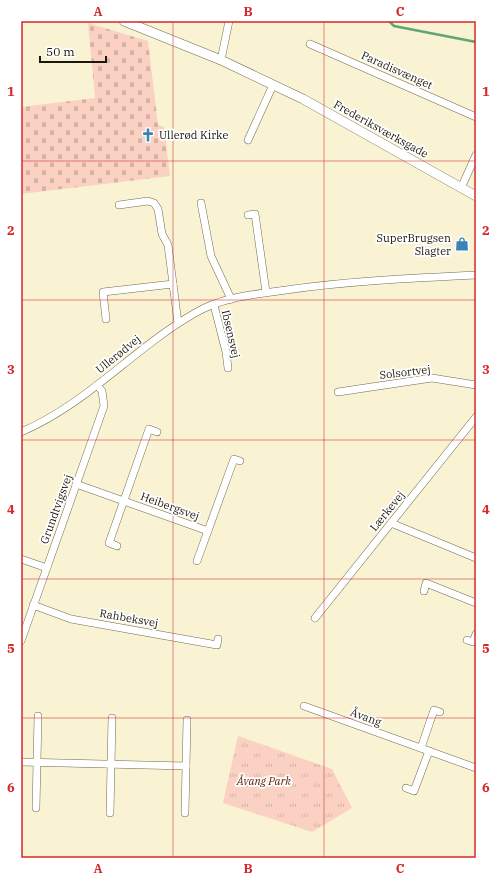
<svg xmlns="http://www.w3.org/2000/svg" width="497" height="879" font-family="'IBM Plex Serif',serif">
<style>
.cemetery{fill:url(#cemetery-stones)}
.park{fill:url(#park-tufts)}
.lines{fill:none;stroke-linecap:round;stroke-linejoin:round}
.stream{stroke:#5fa579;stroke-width:2.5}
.minor-casing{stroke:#716b4f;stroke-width:8}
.tertiary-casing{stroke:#716b4f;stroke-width:10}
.minor{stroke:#fff;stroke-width:7}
.tertiary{stroke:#fff;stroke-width:9}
.grid{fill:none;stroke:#d62828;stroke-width:1;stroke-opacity:0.55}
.labels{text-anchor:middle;stroke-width:3.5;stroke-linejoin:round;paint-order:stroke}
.street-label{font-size:11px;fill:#1a170c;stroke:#fff}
.poi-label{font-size:11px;fill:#1a170c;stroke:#fff;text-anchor:start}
.park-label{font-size:11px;font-style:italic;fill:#581800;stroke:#fff}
.neatline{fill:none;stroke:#d62828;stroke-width:1.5}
.grid-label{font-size:13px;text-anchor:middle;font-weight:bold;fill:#d62828}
</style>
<defs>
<pattern id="cemetery-stones" width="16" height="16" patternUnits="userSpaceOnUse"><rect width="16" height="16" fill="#fbd1c3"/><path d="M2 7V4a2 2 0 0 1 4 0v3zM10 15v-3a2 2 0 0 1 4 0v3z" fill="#d7b3a6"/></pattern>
<pattern id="park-tufts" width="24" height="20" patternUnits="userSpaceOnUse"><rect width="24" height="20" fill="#fbd1c3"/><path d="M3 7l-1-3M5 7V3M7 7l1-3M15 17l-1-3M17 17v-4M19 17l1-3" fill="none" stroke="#d7b3a6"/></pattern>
</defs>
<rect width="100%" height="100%" fill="#f9f3d3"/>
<!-- cemetery -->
<polygon class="cemetery" points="88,23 148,41 158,125 164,127 170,176 21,194 21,107 95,98"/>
<!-- park -->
<polygon class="park" points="238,736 332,769 352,808 312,832 223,803"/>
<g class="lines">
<!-- stream -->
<polyline class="stream" points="389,21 394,26 476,42"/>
<!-- minor casing -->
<g class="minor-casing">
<g id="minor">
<polyline points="310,44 476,117"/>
<polyline points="221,60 229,21"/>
<polyline points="248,140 273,85"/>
<polyline points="461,188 476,155"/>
<polyline points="201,203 211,256 231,299"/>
<polyline points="119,205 148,201 154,203 158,209 162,234 168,245 178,323"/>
<polyline points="248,215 255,214 266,292"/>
<polyline points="214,305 226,352 228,368"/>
<polyline points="106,319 103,292 173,284"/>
<polyline points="338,392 432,378 476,385"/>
<path d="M21,432C87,404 134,348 195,313C222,297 256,294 286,290C349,281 412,278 476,275"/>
<polyline points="76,484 208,531"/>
<polyline points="391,523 476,558"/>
<polyline points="117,546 109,543 149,429 157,432"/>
<polyline points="21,559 47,568"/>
<polyline points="197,561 234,459 240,461"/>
<polyline points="424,591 426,583 476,603"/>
<polyline points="33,605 71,619 217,645 218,639"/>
<polyline points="315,618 476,417"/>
<polyline points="467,640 473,642 476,634"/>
<polyline points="21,641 104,406 102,391 97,385"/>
<polyline points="304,706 476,768"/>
<polyline points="421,748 434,710 440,712"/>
<polyline points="21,762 186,766"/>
<polyline points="406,788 414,791 429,751"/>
<polyline points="36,808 38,716"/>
<polyline points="110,813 112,718"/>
<polyline points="185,813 187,720"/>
</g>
</g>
<!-- tertiary casing -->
<g class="tertiary-casing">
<polyline id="tertiary" points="124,21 221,60 303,99 476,196"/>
</g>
<!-- minor -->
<use href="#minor" class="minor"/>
<!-- tertiary -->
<use href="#tertiary" class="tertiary"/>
</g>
<!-- grid -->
<path class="grid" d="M173,21V858M324,21V858M21,161H476M21,300H476M21,440H476M21,579H476M21,718H476"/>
<!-- icons -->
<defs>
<g id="church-bare" transform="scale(1.08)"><path d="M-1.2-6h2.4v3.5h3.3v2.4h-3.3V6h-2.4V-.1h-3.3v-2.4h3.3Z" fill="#3984b7" stroke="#fff" stroke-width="2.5" paint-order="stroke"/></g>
<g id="shop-bare" transform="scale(1.08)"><path d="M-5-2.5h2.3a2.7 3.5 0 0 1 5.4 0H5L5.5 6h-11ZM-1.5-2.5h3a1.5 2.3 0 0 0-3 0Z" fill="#3984b7" stroke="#fff" stroke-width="2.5" paint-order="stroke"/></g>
</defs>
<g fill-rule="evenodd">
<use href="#church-bare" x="148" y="135"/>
<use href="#shop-bare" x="462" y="244"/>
</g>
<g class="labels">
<!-- street labels -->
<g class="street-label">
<text transform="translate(397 70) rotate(24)" y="4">Paradisvænget</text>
<text transform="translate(381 129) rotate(29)" y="4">Frederiksværksgade</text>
<text transform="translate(231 334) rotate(77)" y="4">Ibsensvej</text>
<text transform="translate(118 354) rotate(-39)" y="4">Ullerødvej</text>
<text transform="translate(405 372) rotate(-7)" y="4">Solsortvej</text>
<text transform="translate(170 506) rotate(20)" y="4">Heibergsvej</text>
<text transform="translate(56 509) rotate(-70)" y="4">Grundtvigsvej</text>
<text transform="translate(387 511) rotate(-51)" y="4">Lærkevej</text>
<text transform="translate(129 618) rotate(10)" y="4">Rahbeksvej</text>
<text transform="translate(366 717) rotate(20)" y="4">Åvang</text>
</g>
<!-- poi labels -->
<g class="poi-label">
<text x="159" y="139">Ullerød Kirke</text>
<text x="451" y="242" text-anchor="end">SuperBrugsen<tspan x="451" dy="13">Slagter</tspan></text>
</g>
<!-- park labels -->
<g class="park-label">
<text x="264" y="785">Åvang Park</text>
</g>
</g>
<!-- border -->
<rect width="497" height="879" fill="none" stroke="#ffffff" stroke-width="44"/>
<!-- scale -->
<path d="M40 56v6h66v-6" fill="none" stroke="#1a170c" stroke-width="2"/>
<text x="46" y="56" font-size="12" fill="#1a170c" stroke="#ffffff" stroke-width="3" paint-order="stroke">50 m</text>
<rect x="22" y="22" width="453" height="835" class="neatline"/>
<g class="grid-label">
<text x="98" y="16">A</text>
<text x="248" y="16">B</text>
<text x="400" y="16">C</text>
<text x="11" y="96">1</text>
<text x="486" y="96">1</text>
<text x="11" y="235">2</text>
<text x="486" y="235">2</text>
<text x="11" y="374">3</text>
<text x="486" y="374">3</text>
<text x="11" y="514">4</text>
<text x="486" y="514">4</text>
<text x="11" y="653">5</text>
<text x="486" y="653">5</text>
<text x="11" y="792">6</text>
<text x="486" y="792">6</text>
<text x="98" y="873">A</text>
<text x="248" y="873">B</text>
<text x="400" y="873">C</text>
</g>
</svg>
